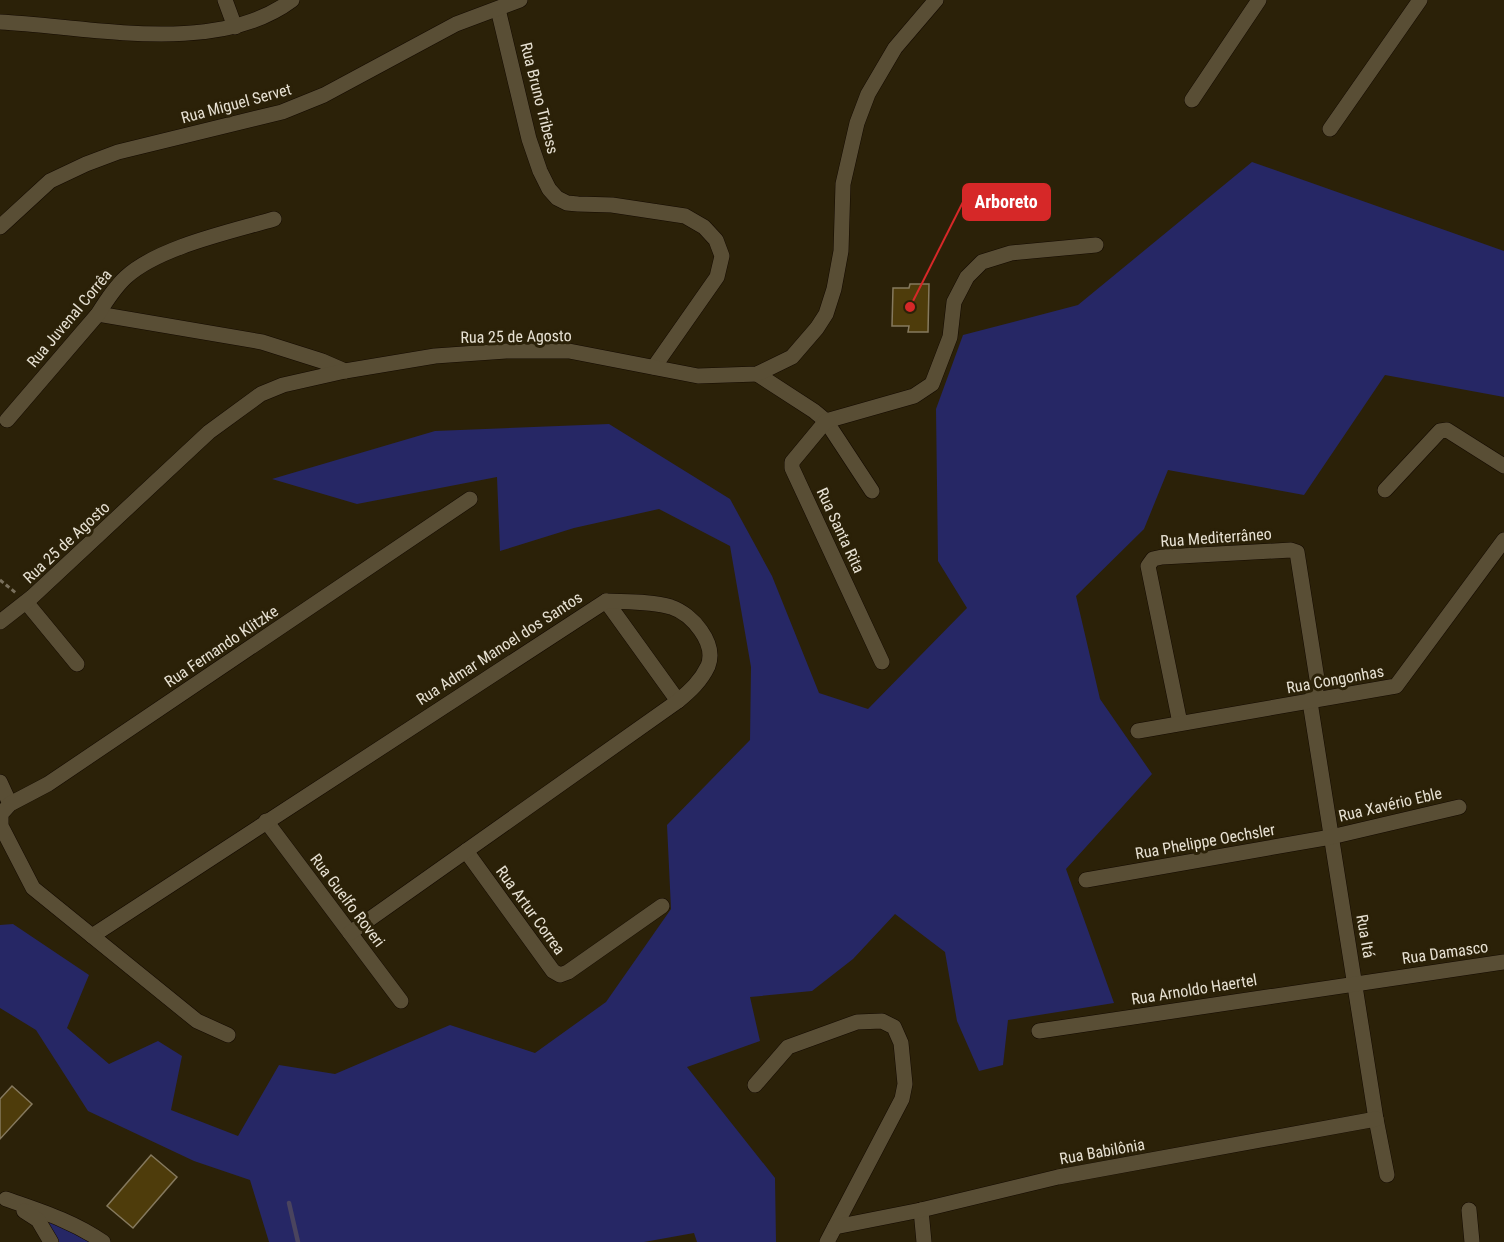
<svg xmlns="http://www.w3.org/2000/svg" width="1504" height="1242" font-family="'Roboto Condensed',sans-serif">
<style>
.green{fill:#262765}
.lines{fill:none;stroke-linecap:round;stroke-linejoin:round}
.stream{stroke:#4a445e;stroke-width:4.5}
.building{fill:#4e3c0b;stroke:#85795e;stroke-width:1.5}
.minor-casing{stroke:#140a00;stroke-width:16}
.path{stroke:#786f5b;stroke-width:3;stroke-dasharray:4.5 3;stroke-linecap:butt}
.minor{stroke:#594e35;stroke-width:15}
.labels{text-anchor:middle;stroke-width:6;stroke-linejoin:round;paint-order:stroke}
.street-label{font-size:16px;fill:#e7e1d3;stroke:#2b2108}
.leader{fill:none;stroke:#d62828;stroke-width:2}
.callout-dot{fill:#d62828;stroke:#2b2108;stroke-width:2}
.callout{fill:#d62828;stroke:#d62828;stroke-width:2}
.callout-label{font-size:18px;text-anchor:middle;font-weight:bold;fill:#fff}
</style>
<rect width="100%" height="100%" fill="#2b2108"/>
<!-- green -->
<g class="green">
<polygon points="1252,162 1504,251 1504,397 1385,375 1304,495 1168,470 1144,529 1076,596 1100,699 1152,774 1066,869 1114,1003 1008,1020 1003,1065 979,1071 957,1021 945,952 895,914 853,959 812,991 750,997 760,1041 687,1067 775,1178 776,1242 697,1242 694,1233 644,1242 269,1242 250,1180 194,1161 88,1111 36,1030 0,1008 0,925 13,924 89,975 67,1028 109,1064 158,1041 182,1056 171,1110 238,1136 279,1065 335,1074 450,1025 535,1053 606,1002 671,909 667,825 750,740 751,667 730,546 659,509 574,528 500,551 497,477 357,504 272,479 435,431 609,424 730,499 772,576 819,693 868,709 967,608 938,561 936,409 963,335 1078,305"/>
<polygon points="48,1220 93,1242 56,1242"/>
</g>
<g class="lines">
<!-- stream -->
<polyline class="stream" points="289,1203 298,1242"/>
</g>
<!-- building -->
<g class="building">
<polygon points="910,284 929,284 928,332 908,332 909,326 892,326 893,288 909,288"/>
<polygon points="12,1086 32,1104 0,1139 0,1099"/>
<polygon points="151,1155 177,1177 133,1228 107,1206"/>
</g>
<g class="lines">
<!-- minor casing -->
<g class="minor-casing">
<g id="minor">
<polyline points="225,0 235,27"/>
<polyline points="498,9 529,139 540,171 549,189 557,198 567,203 578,204 612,205 685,216 704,227 716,240 722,256 717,277 654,367"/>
<path d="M0,22C88,26 216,57 292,0"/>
<polyline points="1192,100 1259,0"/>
<polyline points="1330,129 1420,0"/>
<polyline points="0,227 50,181 86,164 118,152 282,112 324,95 456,24 520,0"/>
<polyline points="98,314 262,342 322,361 345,371"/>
<polyline points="757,374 814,411 826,421 872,491"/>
<path d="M7,420L98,314C106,301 115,287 126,277C159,247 230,232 274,219"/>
<polyline points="1385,490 1440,431 1447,430 1504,466"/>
<polyline points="606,601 678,701"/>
<polyline points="26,602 77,664"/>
<polyline points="0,622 32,597 209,432 261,394 283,385 345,371 435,356 506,351 569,351 698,376 757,374 792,357 817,328 826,314 834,289 841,251 843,184 857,123 868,94 895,48 936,0"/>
<polyline points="882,662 792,468 792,462 826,421 914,396 932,384 950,337 954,302 967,277 982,262 1011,253 1096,245"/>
<polyline points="1180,723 1148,566 1153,559 1162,557 1291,550 1297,552 1317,679 1316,689 1310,702 1376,1119 1387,1175"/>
<polyline points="1138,731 1396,686 1504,540"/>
<polyline points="0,782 10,804"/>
<polyline points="266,821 401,1001"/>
<polyline points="466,851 553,971 560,975 568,972 662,906"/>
<polyline points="1086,880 1331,837 1459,807"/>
<path d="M92,936L606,601C627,602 651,601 671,607C692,614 717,643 708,666C701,681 690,691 678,701L350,933"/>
<polyline points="1039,1031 1504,962"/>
<polyline points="228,1035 197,1021 33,888 1,826 1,814 10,804 48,784 470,499"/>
<polyline points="755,1085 788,1047 857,1022 882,1021 894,1027 901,1043 905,1084 902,1099 827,1242"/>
<path d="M6,1199C40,1211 73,1221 103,1242"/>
<polyline points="921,1210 924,1242"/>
<polyline points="1469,1210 1472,1242"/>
<polyline points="24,1211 38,1220 51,1242"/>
<polyline points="835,1227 921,1210 1058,1177 1376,1119"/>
</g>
</g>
<!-- path -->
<polyline class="path" points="0,580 16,593"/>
<!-- minor -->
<use href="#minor" class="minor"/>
</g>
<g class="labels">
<!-- street labels -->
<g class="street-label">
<text transform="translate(540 98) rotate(76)" y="6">Rua Bruno Tribess</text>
<text transform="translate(236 103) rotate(-15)" y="6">Rua Miguel Servet</text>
<text transform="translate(69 318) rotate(-50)" y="6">Rua Juvenal Corrêa</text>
<text transform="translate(516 336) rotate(-1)" y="6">Rua 25 de Agosto</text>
<text transform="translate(841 530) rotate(65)" y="6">Rua Santa Rita</text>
<text transform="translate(1216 537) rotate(-4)" y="6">Rua Mediterrâneo</text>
<text transform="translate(66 542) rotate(-43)" y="6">Rua 25 de Agosto</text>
<text transform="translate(221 646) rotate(-34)" y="6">Rua Fernando Klitzke</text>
<text transform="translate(499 648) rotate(-33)" y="6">Rua Admar Manoel dos Santos</text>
<text transform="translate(1335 679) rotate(-10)" y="6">Rua Congonhas</text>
<text transform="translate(1390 804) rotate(-13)" y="6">Rua Xavério Eble</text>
<text transform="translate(1205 841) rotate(-10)" y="6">Rua Phelippe Oechsler</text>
<text transform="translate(348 900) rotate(53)" y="6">Rua Guelfo Roveri</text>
<text transform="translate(531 910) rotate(54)" y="6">Rua Artur Correa</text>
<text transform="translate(1366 936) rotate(80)" y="6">Rua Itá</text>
<text transform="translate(1445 952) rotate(-8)" y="6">Rua Damasco</text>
<text transform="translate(1194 989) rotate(-9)" y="6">Rua Arnoldo Haertel</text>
<text transform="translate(1102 1151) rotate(-10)" y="6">Rua Babilônia</text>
</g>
</g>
<!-- callouts -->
<path class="leader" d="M910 307L963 202"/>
<circle class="callout-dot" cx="910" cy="307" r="6"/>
<rect class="callout" x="963" y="184" width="87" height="36" rx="6"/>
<g class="callout-label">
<text x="1006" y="208">Arboreto</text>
</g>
</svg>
